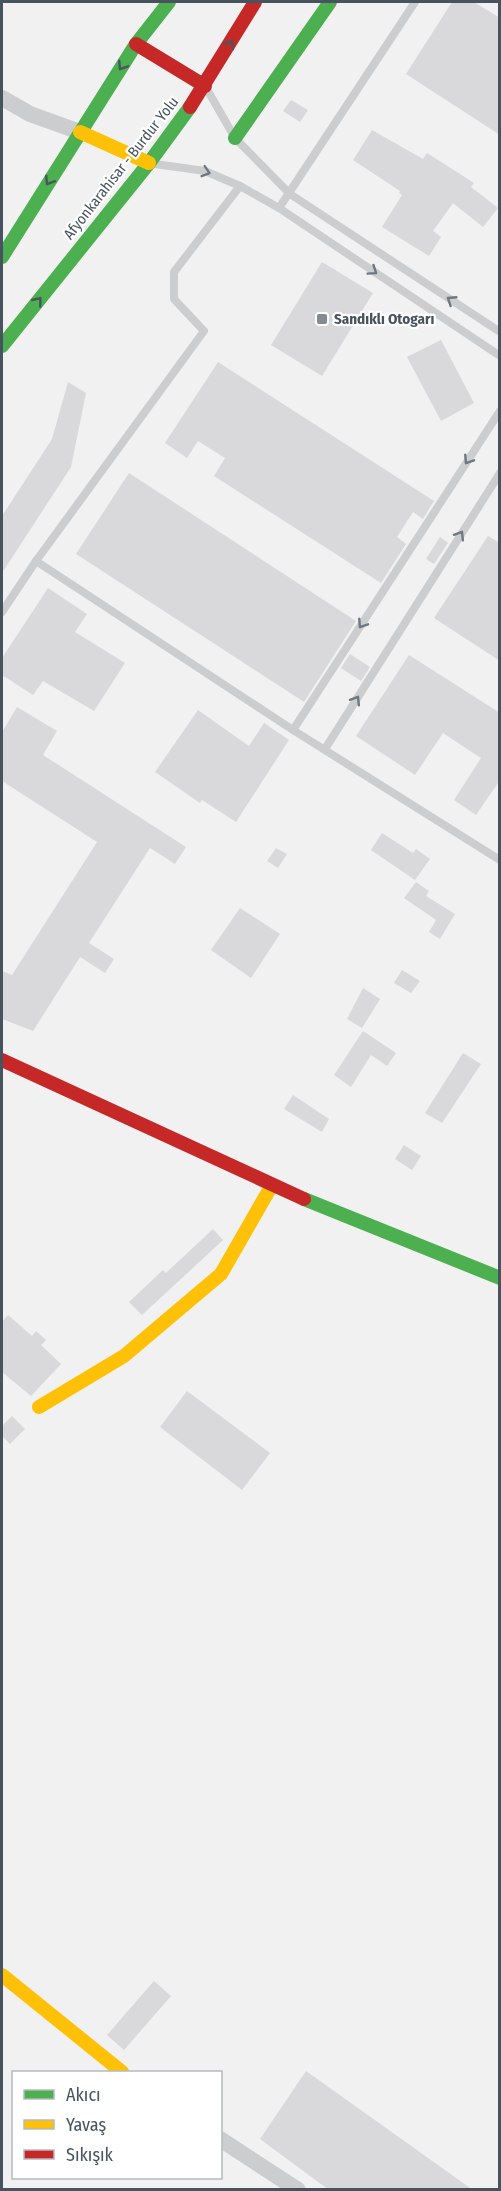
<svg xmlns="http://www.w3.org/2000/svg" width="501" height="2191" font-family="'Fira Sans Condensed',sans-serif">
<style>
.building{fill:#d9d9db}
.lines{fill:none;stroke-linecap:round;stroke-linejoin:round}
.lane{stroke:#cbcdcf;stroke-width:8}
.street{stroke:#cbcdcf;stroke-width:16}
.fast{stroke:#4caf50;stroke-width:14}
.slow{stroke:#ffc107;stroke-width:14}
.jam{stroke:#c62828;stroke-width:14}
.oneway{stroke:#47585d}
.oneway2{stroke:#6f7880}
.poi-dot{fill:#838a91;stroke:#fff;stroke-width:2}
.labels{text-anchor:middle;stroke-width:4.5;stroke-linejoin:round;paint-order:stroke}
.street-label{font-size:15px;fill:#47535e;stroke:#fff}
.poi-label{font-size:15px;font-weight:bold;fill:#47535e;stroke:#fff;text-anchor:start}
</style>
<rect width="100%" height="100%" fill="#f2f1f1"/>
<!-- building -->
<g class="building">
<polygon points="452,2 474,2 500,18 500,135 406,74"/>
<polygon points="291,100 308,110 300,122 283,111"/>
<polygon points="372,130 423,159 427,153 474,183 471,187 498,208 483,227 453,203 433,231 441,237 429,256 382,227 402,195 399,193 400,191 353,160"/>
<polygon points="322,262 373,293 322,376 271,345"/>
<polygon points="441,340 474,403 441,421 407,357"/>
<polygon points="218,362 434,501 423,519 413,512 397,537 406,544 381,583 214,476 225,458 198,441 187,458 165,443"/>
<polygon points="68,382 86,393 71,467 2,573 2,516 52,439"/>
<polygon points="129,473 356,621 304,702 76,554"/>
<polygon points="488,536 500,543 500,661 434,618"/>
<polygon points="440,537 448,543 434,564 426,559"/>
<polygon points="48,588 87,614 75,632 125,663 94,711 43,681 33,695 2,675 2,658"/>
<polygon points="350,654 370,667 361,681 341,668"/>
<polygon points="409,655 500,713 500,780 476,815 454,800 481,758 443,733 415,775 356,736"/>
<polygon points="17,707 57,731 43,755 186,847 175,864 150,848 89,943 114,959 105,973 80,957 33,1031 2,1019 2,971 12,975 97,842 2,781 2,732"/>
<polygon points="198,710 249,746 264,723 289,740 236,822 202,800 200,803 155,772"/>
<polygon points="382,833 413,853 416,849 430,859 415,880 371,850"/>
<polygon points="276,848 287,854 278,868 267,861"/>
<polygon points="416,882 429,891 426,896 455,914 440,939 429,932 436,920 404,898"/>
<polygon points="240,908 280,934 251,978 211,950"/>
<polygon points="402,970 420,981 411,993 394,983"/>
<polygon points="363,988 380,999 362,1028 347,1019"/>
<polygon points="363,1031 396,1053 387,1066 371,1055 351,1087 334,1075"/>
<polygon points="463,1053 481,1064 442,1123 425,1113"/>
<polygon points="293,1095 329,1119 322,1132 284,1109"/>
<polygon points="404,1145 421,1156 412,1170 395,1159"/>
<polygon points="213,1229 223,1240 142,1315 129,1302 163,1270 166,1273"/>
<polygon points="8,1315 32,1336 36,1331 46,1340 41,1345 61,1364 31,1396 2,1372 2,1322"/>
<polygon points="187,1391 270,1453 242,1490 160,1427"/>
<polygon points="12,1416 25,1429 10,1444 2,1436 2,1426"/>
<polygon points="154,1981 171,1996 124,2050 107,2035"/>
<polygon points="306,2071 473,2190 329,2190 260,2139"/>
</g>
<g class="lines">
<!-- lane -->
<g class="lane">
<polyline points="208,91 235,138 290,194 500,332"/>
<polyline points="155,164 205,171 240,186 279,208 500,356"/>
<polyline points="279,208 415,2"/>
<polyline points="36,561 293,730 500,860"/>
<polyline points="2,612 36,561 204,331 174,299 174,272 240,186"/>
<polyline points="293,730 500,411"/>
<polyline points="325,749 500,473"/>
</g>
<!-- street -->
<g class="street">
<polyline points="2,98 30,114 80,132"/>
<polyline points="220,2139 298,2190"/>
</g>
<!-- fast -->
<g class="fast">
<polyline points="235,138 330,2"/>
<polyline points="2,257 136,44 169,2"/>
<polyline points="2,346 149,163 190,107"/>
<polyline points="304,1199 500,1278"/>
</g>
<!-- slow -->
<g class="slow">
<polyline points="80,132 149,163"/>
<polyline points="39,1407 124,1356 221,1274 272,1185"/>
<polyline points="2,1975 122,2072"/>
</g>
<!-- jam -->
<g class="jam">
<polyline points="136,44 205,86"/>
<polyline points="190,107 255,2"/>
<polyline points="2,1060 304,1199"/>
</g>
</g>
<!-- one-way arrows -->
<defs><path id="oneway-chevron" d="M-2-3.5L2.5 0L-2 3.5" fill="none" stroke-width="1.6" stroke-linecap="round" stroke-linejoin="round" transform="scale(1.5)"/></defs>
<g class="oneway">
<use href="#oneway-chevron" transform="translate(230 44) rotate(-59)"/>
<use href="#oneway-chevron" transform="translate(122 66) rotate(123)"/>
<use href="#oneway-chevron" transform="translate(49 181) rotate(122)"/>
<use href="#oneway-chevron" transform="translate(38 301) rotate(-51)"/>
</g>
<g class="oneway2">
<use href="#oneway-chevron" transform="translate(206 172) rotate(17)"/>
<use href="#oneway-chevron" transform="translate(373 271) rotate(34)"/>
<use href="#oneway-chevron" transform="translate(451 300) rotate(-147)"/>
<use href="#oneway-chevron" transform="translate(468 460) rotate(123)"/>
<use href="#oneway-chevron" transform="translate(460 535) rotate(-58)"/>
<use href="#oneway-chevron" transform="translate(362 624) rotate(123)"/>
<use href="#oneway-chevron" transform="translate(356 700) rotate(-58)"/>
</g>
<!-- markers -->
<rect class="poi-dot" x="316" y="313" width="12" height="12" rx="3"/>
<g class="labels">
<!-- street labels -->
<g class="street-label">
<text transform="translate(121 168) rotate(-52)" y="5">Afyonkarahisar - Burdur Yolu</text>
</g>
<!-- poi labels -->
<g class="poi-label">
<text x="334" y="324">Sandıklı Otogarı</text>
</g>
</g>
<!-- border -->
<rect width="501" height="2191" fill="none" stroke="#47535e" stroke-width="6"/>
<!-- legend -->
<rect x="12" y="2071" width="210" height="108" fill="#ffffff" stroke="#b5babf" stroke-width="1.5"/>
<rect x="24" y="2090" width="30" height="9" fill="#4caf50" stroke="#b5babf" stroke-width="1.5"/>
<text x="66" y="2101" font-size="18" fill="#47535e">Akıcı</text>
<rect x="24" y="2120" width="30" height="9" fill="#ffc107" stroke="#b5babf" stroke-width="1.5"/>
<text x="66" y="2131" font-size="18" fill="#47535e">Yavaş</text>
<rect x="24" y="2150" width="30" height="9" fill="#c62828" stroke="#b5babf" stroke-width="1.5"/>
<text x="66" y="2161" font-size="18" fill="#47535e">Sıkışık</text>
</svg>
